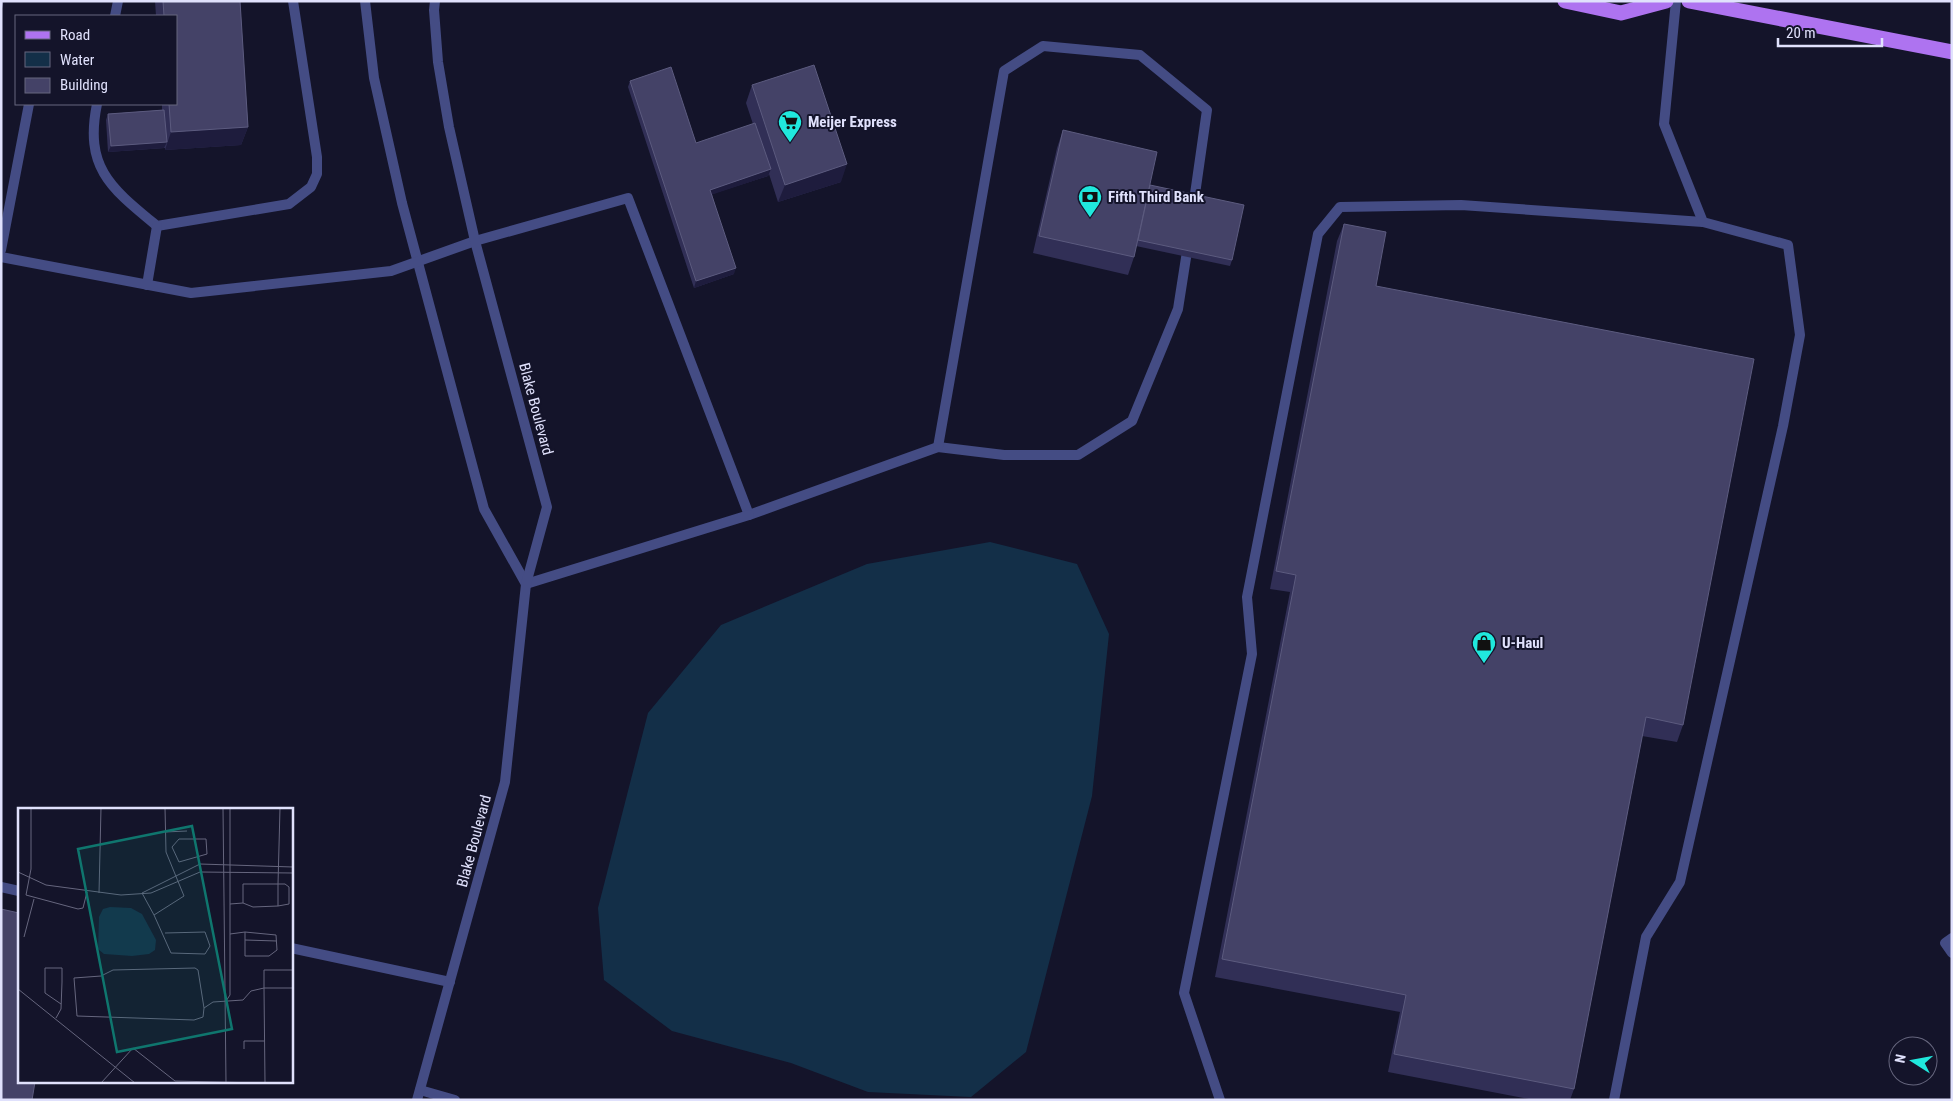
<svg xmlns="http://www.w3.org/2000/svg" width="1953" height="1101" font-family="'Roboto Condensed',sans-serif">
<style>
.water{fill:#132f48}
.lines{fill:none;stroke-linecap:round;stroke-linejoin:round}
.lane{stroke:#444c84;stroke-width:10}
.street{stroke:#444c84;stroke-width:10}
.primary{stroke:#ae73f0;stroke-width:15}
.wall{fill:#312f56}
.shaded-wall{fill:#1e1c3d}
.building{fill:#444267;stroke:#5c5b7f}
.labels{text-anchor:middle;stroke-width:4;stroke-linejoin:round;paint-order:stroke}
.poi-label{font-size:15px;font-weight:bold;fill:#e0e1fc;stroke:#14142a;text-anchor:start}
.street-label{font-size:15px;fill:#e0e1fc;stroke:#14142a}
.inset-road{fill:none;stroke:#66667e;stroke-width:1}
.view{fill:#0f766e;fill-opacity:0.15;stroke:#0f766e;stroke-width:2.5}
.inset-edge{fill:none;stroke:#e0e1fc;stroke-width:2.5}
</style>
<rect width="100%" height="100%" fill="#14142a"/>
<!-- water -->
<polygon class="water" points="990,542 1077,564 1109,634 1092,796 1026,1052 971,1097 868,1092 791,1063 672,1031 604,980 598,908 648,713 721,625 867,564"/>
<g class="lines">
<!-- lane -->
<g class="lane">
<polyline points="115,16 118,1"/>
<path d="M97,104C84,168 111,188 157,226L289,204L311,187L317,174V157L293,1"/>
<polyline points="475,241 628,198 749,515 938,447 1004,455 1078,455 1132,421 1178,309 1188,245"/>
<polyline points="1,250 29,104"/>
<polyline points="147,285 157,226"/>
<polyline points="938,447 1004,71 1043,46 1140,55 1207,110 1193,208"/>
<polyline points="526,584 749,515"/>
<polyline points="1,887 19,891"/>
<polyline points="1952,938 1945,943 1952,953"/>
<polyline points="291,948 450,982"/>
<polyline points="420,1090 455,1100"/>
<polyline points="1220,1100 1184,993 1252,654 1247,597 1318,234 1340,207 1461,205 1703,222"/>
<polyline points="1614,1100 1646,937 1680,882 1783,426 1800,335 1788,245 1703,222 1664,124 1676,1"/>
</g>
<!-- street -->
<g class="street">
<polyline points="365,1 374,78 402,203 484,509 526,584"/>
<polyline points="1,257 191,293 391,271 475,241"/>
<polyline points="417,1100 505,782 526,584 547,507 475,241 449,127 438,62 434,10 435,1"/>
</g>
<!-- primary -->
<g class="primary">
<polyline points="1565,1 1621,13 1666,1"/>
<polyline points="1689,1 1952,52"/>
</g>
</g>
<!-- wall -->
<g class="wall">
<polygon points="155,1 240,1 248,127 241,145 165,150 165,148 108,152 106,120 108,114 162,110 162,104 176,104 176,16 156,16"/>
<polygon points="630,81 696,143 753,124 746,103 752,85 841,182 778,202 769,174 768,176 712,194 734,274 694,288 628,87"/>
<polygon points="1063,130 1150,185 1232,260 1230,266 1136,246 1134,257 1128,275 1033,253 1057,148"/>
<polygon points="1344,224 1376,286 1683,725 1677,742 1642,736 1574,1089 1570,1100 1534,1100 1388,1072 1400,1012 1215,977 1290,592 1270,589 1337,241"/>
</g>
<!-- shaded-wall -->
<g class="shaded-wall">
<polygon points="248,127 241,145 165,150 171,132"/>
<polygon points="167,142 164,148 108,152 111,146"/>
<polygon points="847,164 841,182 778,202 785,185"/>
<polygon points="771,169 768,176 708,196 710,190"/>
<polygon points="736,268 734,274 694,288 696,281"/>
</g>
<!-- building -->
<g class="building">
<polygon points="1,1 3,1 1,11"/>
<polygon points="163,1 240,1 248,127 171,132 169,104 176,104 176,16 164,16"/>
<polygon points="814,65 847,164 785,185 752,85"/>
<polygon points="671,67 696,143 755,123 771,169 710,190 736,268 696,281 630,81"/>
<polygon points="164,110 167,142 111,146 108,114"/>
<polygon points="1063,130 1157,152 1134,257 1039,236"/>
<polygon points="1150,185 1244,205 1232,260 1138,240"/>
<polygon points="1344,224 1386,232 1376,286 1754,359 1683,725 1646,717 1574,1089 1394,1054 1406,995 1222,959 1296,575 1276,571"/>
<polygon points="1,909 19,913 19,1082 35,1082 32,1100 1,1100"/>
</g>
<!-- icons -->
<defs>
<g id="supermarket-pin" transform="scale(1.25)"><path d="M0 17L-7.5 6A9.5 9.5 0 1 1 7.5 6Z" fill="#20e8dd" stroke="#14142a"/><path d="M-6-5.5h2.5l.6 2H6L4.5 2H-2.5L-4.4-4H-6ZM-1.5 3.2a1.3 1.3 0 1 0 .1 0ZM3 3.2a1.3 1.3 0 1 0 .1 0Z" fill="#111"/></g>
<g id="bank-pin" transform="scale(1.25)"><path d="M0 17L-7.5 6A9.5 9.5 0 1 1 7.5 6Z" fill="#20e8dd" stroke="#14142a"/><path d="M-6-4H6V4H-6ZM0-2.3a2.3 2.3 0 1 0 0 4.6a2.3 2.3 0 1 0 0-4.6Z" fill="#111"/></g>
<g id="shop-pin" transform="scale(1.25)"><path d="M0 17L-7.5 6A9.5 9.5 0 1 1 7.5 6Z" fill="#20e8dd" stroke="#14142a"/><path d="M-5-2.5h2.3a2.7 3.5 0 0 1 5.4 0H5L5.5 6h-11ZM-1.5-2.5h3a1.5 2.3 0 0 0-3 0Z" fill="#111"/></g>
</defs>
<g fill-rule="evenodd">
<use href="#supermarket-pin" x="790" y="122"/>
<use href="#bank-pin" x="1090" y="197"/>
<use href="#shop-pin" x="1484" y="643"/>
</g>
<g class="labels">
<!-- poi labels -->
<g class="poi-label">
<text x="808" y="127">Meijer Express</text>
<text x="1108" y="202">Fifth Third Bank</text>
<text x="1502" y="648">U-Haul</text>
</g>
<!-- street labels -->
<g class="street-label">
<text transform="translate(536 409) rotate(75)" y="5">Blake Boulevard</text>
<text transform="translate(474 841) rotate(-75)" y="5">Blake Boulevard</text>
</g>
</g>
<!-- overview -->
<g transform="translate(18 808)">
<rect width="275" height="275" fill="#14142a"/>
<path d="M92,99L113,100L124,106L138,132L137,142L131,146L114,148L86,146L80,141L81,109L85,101Z" fill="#132f48"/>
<path class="inset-road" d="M13,0V61L8,87L60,101L65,100L69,84M205,0L208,275M147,24L169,23M161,31H188L189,46L161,54L154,39ZM0,64L28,77L103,87L133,85L182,64L275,65M81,85L83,0M124,85L182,56L275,59M124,85L136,107M225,95V76H260L262,0M212,96L225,95L235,99L260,98L271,96V79L267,76H260V98M147,125L187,124L192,138L187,146L153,145L136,107L166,88L148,44L147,0M212,126L227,124V148H251L259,142L258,127L227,124M6,129L16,91M227,132L259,133M275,162H246V180H275M0,181L117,275M208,193L212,187V0M186,200L180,162L177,160L95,162L83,168L56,170L59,208L176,212L185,209L186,200L195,194L225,192L233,183L246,180L247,275M38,210L43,201L44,174V160H27V185L43,196M226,241V233H247M83,275L115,240L157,273L242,275"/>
<path class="view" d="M174,18L214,221L99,244L60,41Z"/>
<rect width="275" height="275" class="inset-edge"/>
</g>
<!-- border -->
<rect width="1953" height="1101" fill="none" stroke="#e0e1fc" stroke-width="5"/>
<!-- legend -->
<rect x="15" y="15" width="162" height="90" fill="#14142a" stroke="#66667e"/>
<rect x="25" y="31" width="25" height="8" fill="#ae73f0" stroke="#66667e"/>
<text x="60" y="40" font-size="15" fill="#e0e1fc">Road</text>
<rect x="25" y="52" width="25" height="15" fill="#132f48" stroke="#66667e"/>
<text x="60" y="65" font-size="15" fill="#e0e1fc">Water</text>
<rect x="25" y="78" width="25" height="15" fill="#444267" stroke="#66667e"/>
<text x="60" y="90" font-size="15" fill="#e0e1fc">Building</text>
<!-- north arrow -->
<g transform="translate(1913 1061) rotate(281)"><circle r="24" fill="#14142a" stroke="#66667e"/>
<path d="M0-4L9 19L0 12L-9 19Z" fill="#20e8dd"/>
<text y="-8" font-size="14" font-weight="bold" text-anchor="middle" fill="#e0e1fc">N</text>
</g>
<!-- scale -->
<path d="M1778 38v8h104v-8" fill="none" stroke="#e0e1fc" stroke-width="2.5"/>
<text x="1786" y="38" font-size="15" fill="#e0e1fc" stroke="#14142a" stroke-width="4" paint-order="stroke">20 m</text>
</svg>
